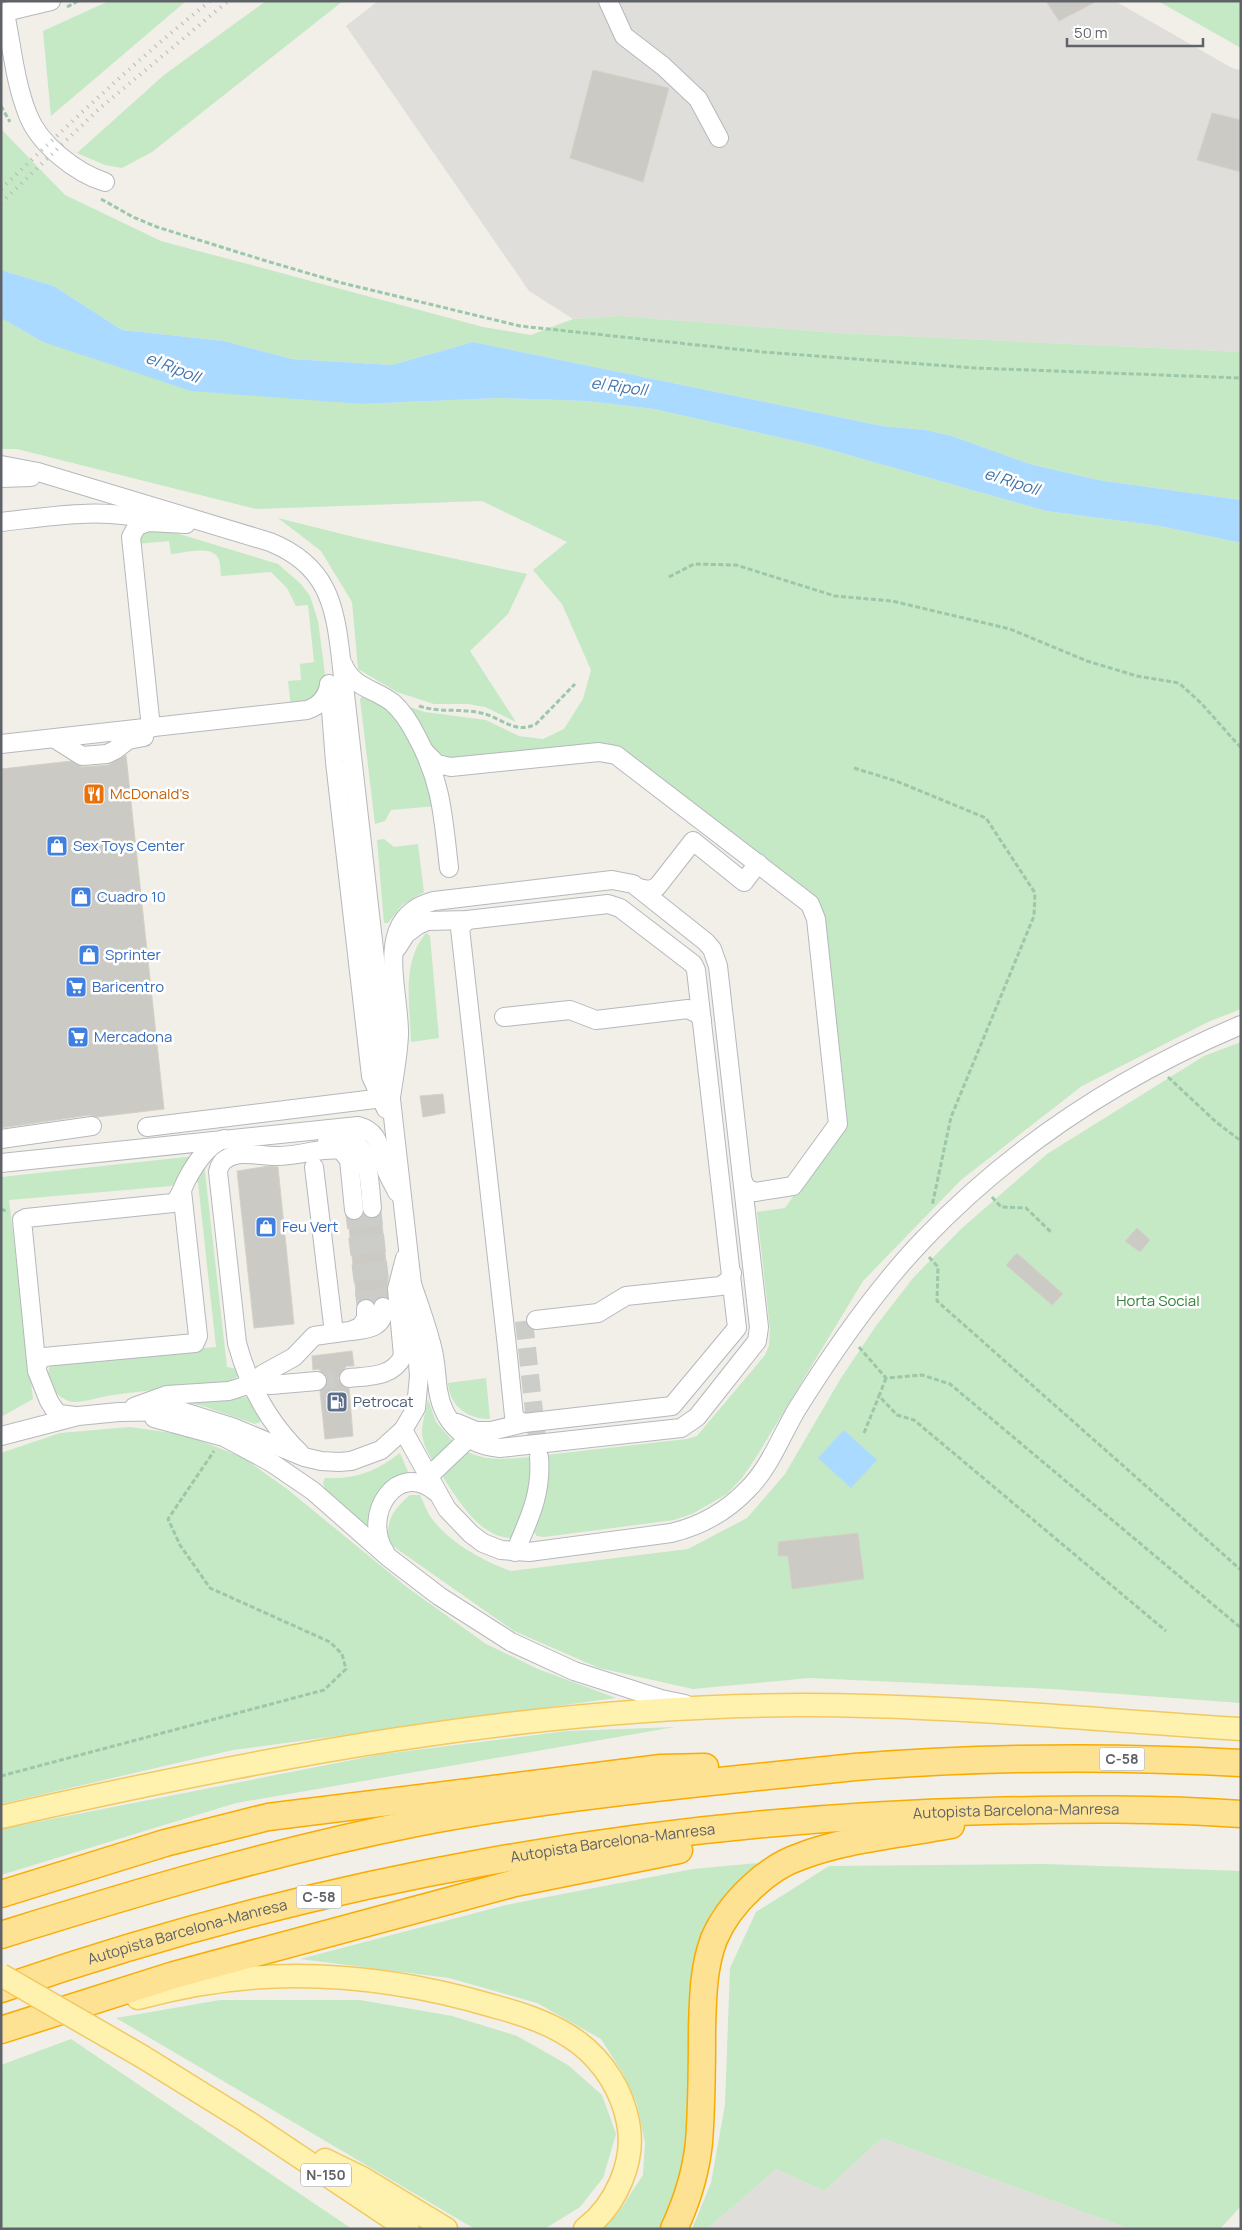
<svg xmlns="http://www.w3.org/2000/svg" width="1242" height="2230" font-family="Manrope,sans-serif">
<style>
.industrial{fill:#e0deda}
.green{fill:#c5e8c5}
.water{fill:#aadaff}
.building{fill:#cccac5;stroke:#d6d1c6}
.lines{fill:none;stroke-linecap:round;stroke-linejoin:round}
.minor-tunnel{stroke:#ccccc8;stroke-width:18;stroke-dasharray:18 9;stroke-linecap:butt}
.minor-casing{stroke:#b5b8bc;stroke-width:20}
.major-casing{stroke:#f2c960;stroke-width:25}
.highway-casing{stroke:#f9ab00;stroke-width:29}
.path{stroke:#9cc7a9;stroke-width:3;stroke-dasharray:5 2.5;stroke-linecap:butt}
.minor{stroke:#fff;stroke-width:18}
.major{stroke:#fff2af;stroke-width:22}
.highway{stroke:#fde293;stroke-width:26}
.rail{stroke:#b6b7b8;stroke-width:4;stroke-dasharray:1 6;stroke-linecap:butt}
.major-bridge-casing{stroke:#f2c960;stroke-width:25;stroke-linecap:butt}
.major-bridge{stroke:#fff2af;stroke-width:22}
.labels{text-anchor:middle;stroke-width:5;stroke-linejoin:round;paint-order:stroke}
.shield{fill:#fff;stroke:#8f9295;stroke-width:1}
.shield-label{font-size:14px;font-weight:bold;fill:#5f6368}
.food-label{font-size:15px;fill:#c56008;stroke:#fff;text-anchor:start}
.shop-label{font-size:15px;fill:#366cbe;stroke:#fff;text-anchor:start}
.park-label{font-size:15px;fill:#348238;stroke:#fff}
.service-label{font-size:15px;fill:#4e5e75;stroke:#fff;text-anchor:start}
.street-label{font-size:15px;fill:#5f6368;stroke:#fff}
.water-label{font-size:16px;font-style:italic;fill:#4174aa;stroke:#fff}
</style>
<rect width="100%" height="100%" fill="#f1efe8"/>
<!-- industrial -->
<g class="industrial">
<polygon points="378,1 1115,1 1232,68 1241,70 1241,352 837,333 621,316 573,319 529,291 346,26"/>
<polygon points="882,2138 1130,2229 707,2229 776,2169 824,2191"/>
</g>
<!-- green -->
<g class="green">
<polygon points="109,1 186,1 51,116 43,31"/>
<polygon points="266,1 343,1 152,152 122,168 105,165 77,153 164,75"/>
<polygon points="1158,1 1241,1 1241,48"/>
<polygon points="1,129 65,195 161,241 483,327 531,335 573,319 621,316 837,333 1241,352 1241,500 1098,480 1030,464 952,436 925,430 882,426 473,342 392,365 292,359 224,341 122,330 54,286 1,270"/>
<polygon points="1,318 43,342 363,404 498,398 587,401 654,409 813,445 1046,511 1160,526 1241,543 1241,1009 1208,1022 1082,1086 961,1180 863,1281 755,1459 742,1478 727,1494 692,1514 674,1520 544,1537 537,1536 532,1530 547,1491 546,1455 687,1439 697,1436 765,1355 769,1346 770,1329 757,1212 785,1208 844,1125 820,912 622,752 457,760 433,751 404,705 425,712 486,720 519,736 543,739 564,729 583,699 591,670 562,604 533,570 567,542 482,501 256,509 17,449 1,449"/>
<polygon points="278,518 358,538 527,574 508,614 470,651 516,722 485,707 468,704 434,704 397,692 358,669 352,602 321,551"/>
<path d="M153,526L278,564L301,584L310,596L318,621L325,674L324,687L314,699L291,707L288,681L301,680L300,664L314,662L308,605L296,606L287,588L271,572L221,576C220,569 221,560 216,555C207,546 183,553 171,554L169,541L137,544L139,534Z"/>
<polygon points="365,694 387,706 410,736 436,806 391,810 385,821 375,824 360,699"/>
<polygon points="384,839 394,847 418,844 424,892 402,905 388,923 384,923 377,840"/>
<path d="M426,933L430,936L439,1038L411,1042C410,1005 401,963 426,933Z"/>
<path d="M1241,1042V1703L1052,1689L809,1678L693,1689L599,1668L514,1631L387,1542C388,1518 392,1511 410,1495H420C424,1503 427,1513 433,1520C450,1543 485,1562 511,1571L688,1549L747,1518L785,1474L841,1378L876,1326L913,1278L961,1229L1047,1154L1204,1056Z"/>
<polygon points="195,1156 172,1186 9,1200 33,1399 1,1417 1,1177"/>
<path d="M204,1163L227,1367L238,1369L240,1375L228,1382C190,1387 151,1390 112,1395C100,1397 86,1402 74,1402C58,1401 43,1380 50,1366L56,1361L216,1347L198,1183L193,1179Z"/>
<path d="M486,1378L490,1419C468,1419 450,1407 448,1383Z"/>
<polygon points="253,1397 262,1418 260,1422 255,1424 206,1407 178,1400"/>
<path d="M428,1399L436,1422L455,1444L434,1463C416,1432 422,1432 428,1399Z"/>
<polygon points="130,1427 186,1435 242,1457 287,1489 408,1588 486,1644 538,1669 616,1698 233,1750 1,1804 1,1453 60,1433"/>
<path d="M465,1451C489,1462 504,1459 530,1457V1486L516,1534L510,1538C479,1537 456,1497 441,1474Z"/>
<path d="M400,1453L409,1474C384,1478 366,1506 367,1531L327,1494L323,1483L325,1478C355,1480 377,1471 400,1453Z"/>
<polygon points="675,1727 236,1803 1,1875 1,1829 383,1754 567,1731"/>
<polygon points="758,1863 712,1911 697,1948 690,2053 691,2133 666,2229 599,2229 618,2213 643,2175 645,2143 637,2104 622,2072 601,2039 537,2003 449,1978 300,1959 506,1905 693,1869"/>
<polygon points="1044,1864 1241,1871 1241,2206 1220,2229 1130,2229 882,2138 824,2191 776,2169 707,2229 692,2229 711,2183 725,2105 730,1968 756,1912 829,1866"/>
<polygon points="220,2000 360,2000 452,2016 517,2036 568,2065 602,2095 616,2134 603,2178 580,2207 546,2228 475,2229 116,2018"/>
<polygon points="71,2039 352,2229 1,2229 1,2065"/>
</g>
<!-- water -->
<g class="water">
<polygon points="1,270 54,286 122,330 224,341 292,359 392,365 473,342 882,426 925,430 952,436 1030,464 1098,480 1241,500 1241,543 1160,526 1046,511 813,445 654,409 587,401 498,398 363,404 191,391 43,342 1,318"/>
<polygon points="844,1430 877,1460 851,1488 818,1458"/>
</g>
<!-- building -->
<g class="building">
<polygon points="1046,1 1097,1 1059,21"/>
<polygon points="593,70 669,88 643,182 570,158"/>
<polygon points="1212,113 1241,120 1241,172 1197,160"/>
<polygon points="126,755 164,1109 97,1117 90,1115 1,1128 1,769 71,761 82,767 108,765"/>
<polygon points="443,1094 445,1113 423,1117 420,1096"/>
<polygon points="269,1166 278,1167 294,1324 254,1328 237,1171"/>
<polygon points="364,1214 373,1219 381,1214 388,1281 387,1297 378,1298 374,1302 366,1298 357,1303 348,1218 356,1220"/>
<polygon points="1137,1228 1150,1240 1140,1252 1125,1241"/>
<polygon points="1017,1253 1063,1294 1052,1305 1006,1265"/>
<polygon points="352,1351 354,1366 347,1366 343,1370 338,1378 341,1384 349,1388 353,1436 325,1439 320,1391 326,1386 327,1380 322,1372 318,1369 313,1370 312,1356"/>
<polygon points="858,1533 864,1579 792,1589 788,1556 778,1556 778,1542"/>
</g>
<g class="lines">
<!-- minor-tunnel -->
<g class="minor-tunnel">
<polyline points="372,1208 383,1307"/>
<polyline points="354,1210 366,1309"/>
<polyline points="524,1321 539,1457"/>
<polyline points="317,1381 349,1378"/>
</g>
<!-- minor casing -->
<g class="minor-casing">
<g id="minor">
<polyline points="608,1 624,36 663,66 698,99 719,138"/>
<polyline points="1,13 51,1"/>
<path d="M5,13C12,47 15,83 28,115C39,144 76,173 105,182"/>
<path d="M1,465L38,472L270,542C327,565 335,604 341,659L412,1284L419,1376L416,1408L403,1430L381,1450L351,1461L339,1462L321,1461L304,1457L232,1427L181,1411L119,1412L78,1416L1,1436"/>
<polyline points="1,478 31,477"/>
<path d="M1,522C53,516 103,507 154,521"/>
<path d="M343,664C352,688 376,689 393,703C403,712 410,723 416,735C442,782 443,816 449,868"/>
<polyline points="329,684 335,762 371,1076 386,1109"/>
<polyline points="151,728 131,537 137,526 148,522 186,524"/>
<polyline points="55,739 82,756 107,754 115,750 128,740 144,737"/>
<path d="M1,744L307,710C319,706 327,698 329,685"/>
<polyline points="425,752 437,764 451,767 599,752 616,755 810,904 816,919 838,1124 793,1186 755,1192 746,1188 743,1181"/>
<polyline points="639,888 649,890 657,887 693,841 744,882 758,863"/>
<polyline points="467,920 460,928 507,1347 514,1416 516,1419 524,1423"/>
<polyline points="397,948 406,934 418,925 427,921 467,920 608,904 620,908 693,964 696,970 737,1328 672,1406 524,1423 491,1431 476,1431 457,1423"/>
<polyline points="504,1017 570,1010 596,1020 688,1009 698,1014 702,1020"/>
<path d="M147,1127L391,1097C394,1077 398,1056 399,1035C400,989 371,917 434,901L612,880L633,884L706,942L712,949L718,966L759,1327L757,1341L697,1417L681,1428L500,1448C466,1445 443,1423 438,1390C436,1376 436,1361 432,1347C427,1326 419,1305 412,1284"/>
<polyline points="1,1139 92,1126"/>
<path d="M327,1142C336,1141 346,1139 354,1142C370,1149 370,1193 372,1208"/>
<path d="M1,1163L358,1126C380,1132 379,1148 385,1166C387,1175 393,1183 397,1192"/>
<polyline points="314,1167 334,1333"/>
<polyline points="536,1320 598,1313 626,1296 721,1286 730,1279 732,1273"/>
<path d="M352,1331C369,1329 385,1327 383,1307"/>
<polyline points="37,1366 38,1362 44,1357 195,1343 198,1336 182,1191"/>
<path d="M349,1378C370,1376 393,1377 403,1356L397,1289L405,1258"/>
<polyline points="251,1384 271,1385 317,1381"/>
<polyline points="134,1407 167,1395 229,1391 251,1384 263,1374 294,1357 314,1336 350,1331 360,1327 366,1319 366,1309"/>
<path d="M75,1416L59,1414L54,1409L49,1401L37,1371L22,1220L26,1218L173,1203C181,1197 182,1188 187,1179C195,1164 207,1145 224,1139"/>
<polyline points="154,1418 224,1437 272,1463 313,1491 388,1557 439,1596 511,1642 574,1671 661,1699 685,1704"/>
<path d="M403,1430L447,1509L471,1534L483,1543L501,1550L529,1552L671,1533C701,1526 726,1512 748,1489C770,1467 781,1436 797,1409C832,1353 879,1286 924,1239C1013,1146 1122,1075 1241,1025"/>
<path d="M300,1453C269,1423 248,1384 237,1343L218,1172C219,1167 221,1162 226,1159C240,1150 260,1156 275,1156C297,1157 320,1147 341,1150L349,1160L354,1210"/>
<polyline points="428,1477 468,1439"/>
<path d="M385,1552C361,1515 397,1459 436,1492"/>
<path d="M515,1552C529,1519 542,1494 539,1457"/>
</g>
</g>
<!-- major casing -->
<g class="major-casing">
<g id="major">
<path d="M1,1817C264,1757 532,1706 802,1705C948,1705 1095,1720 1241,1729"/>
<path d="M138,1998C189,1984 243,1976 295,1976C362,1976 429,1987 493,2006C523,2014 554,2024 579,2043C604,2062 622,2091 628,2122C636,2161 616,2205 585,2229"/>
<polyline points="143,2057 246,2121 408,2229"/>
<polyline points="325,2160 362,2178 446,2229"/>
</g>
</g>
<!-- highway casing -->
<g class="highway-casing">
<g id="highway">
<polyline points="1,1894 165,1843 268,1817 661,1768 705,1767"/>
<path d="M1,1935C138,1892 275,1851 416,1823C520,1803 624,1791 729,1780C771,1776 813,1771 855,1767C983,1757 1113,1756 1241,1763"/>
<path id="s1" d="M1,1989C317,1879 653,1819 988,1811C1072,1809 1157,1808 1241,1814"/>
<polyline points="1,2030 174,1975 515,1883 679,1850"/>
<path d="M674,2229C687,2201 696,2173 699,2142C702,2104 702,2066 702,2029C703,1998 703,1968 714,1939C722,1920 737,1901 752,1887C765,1875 781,1863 799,1857C845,1839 902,1834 951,1825"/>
</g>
</g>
<!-- path -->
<g class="path">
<polyline points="67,7 78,1"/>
<polyline points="1,106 10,122"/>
<polyline points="101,199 133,217 157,227 263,260 338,282 520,326 763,352 975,368 1241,378"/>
<polyline points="669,577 694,564 736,565 835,596 892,601 1010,629 1087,661 1137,676 1179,683 1201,703 1241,748"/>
<path d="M419,706C440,713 461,708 481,713C501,717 515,735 536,724L575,684"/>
<polyline points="854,768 896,781 986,818 1035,893 1034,916 951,1117 932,1206"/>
<polyline points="1168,1077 1216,1122 1241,1141"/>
<polyline points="992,1197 1001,1207 1026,1208 1052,1233"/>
<polyline points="1,1209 8,1212"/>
<polyline points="929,1257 938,1267 937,1301 1241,1570"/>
<polyline points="859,1347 886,1378 922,1375 950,1384 1241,1628"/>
<polyline points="886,1378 879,1396 897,1415 914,1420 1166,1631"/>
<polyline points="864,1433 879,1396"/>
<polyline points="1,1776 324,1690 346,1669 342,1654 330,1642 210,1588 180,1545 168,1519 214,1451"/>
</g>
<!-- minor -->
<use href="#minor" class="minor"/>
<!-- major -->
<use href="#major" class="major"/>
<!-- highway -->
<use href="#highway" class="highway"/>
<!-- rail -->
<g class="rail">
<path d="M1,189C69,124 136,60 210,1"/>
<polyline points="1,203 99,109 228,1"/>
</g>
<!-- major-bridge casing -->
<g class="major-bridge-casing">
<polyline id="major-bridge" points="1,1975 143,2057"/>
</g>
<!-- major-bridge -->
<use href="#major-bridge" class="major-bridge"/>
</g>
<!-- icons -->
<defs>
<g id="restaurant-square" transform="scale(1.125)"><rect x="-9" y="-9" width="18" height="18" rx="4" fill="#e8710a" stroke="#fff"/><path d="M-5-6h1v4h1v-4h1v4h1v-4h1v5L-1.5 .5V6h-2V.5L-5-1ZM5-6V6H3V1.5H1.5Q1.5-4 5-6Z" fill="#fff"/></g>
<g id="shop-square" transform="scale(1.125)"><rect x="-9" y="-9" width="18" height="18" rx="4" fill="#3f7fe0" stroke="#fff"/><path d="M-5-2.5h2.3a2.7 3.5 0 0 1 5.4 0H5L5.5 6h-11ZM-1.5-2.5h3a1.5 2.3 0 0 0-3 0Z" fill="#fff"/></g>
<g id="supermarket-square" transform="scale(1.125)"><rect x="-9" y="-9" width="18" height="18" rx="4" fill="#3f7fe0" stroke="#fff"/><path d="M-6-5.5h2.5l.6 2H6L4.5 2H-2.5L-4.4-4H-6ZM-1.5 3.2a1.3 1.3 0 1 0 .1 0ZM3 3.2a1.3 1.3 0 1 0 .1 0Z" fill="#fff"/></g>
<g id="fuel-square" transform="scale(1.125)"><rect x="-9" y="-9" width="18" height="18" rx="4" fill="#5c6f8a" stroke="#fff"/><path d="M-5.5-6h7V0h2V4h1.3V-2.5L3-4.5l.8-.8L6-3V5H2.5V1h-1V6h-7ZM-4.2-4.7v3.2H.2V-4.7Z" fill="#fff"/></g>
</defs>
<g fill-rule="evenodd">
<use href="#restaurant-square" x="94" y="794"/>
<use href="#shop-square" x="57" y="846"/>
<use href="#shop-square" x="81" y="897"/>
<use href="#shop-square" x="89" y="955"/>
<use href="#supermarket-square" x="76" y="987"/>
<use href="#supermarket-square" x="78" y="1037"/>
<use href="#shop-square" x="266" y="1227"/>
<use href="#fuel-square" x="337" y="1402"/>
</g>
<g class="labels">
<!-- shield labels -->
<g class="shield">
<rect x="1099.5" y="1747.5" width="45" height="23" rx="4"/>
<rect x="296.5" y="1885.5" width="45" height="23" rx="4"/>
<rect x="301" y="2163.5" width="50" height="23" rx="4"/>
</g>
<g class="shield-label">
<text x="1122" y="1764">C-58</text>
<text x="319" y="1902">C-58</text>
<text x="326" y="2180">N-150</text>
</g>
<!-- food labels -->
<g class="food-label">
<text x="110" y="799">McDonald's</text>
</g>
<!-- shop labels -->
<g class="shop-label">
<text x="73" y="851">Sex Toys Center</text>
<text x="97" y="902">Cuadro 10</text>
<text x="105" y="960">Sprinter</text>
<text x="92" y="992">Baricentro</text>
<text x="94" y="1042">Mercadona</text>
<text x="282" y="1232">Feu Vert</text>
</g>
<!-- park labels -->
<g class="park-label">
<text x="1158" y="1306">Horta Social</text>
</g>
<!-- service labels -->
<g class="service-label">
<text x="353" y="1407">Petrocat</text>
</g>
<!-- street labels -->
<g class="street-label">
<text dy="5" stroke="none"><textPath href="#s1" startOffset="1035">Autopista Barcelona-Manresa</textPath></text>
<text dy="5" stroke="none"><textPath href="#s1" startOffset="630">Autopista Barcelona-Manresa</textPath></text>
<text dy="5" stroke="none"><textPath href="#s1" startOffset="195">Autopista Barcelona-Manresa</textPath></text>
</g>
<!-- water labels -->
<g class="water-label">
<text transform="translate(173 367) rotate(22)" y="6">el Ripoll</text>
<text transform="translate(619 386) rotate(8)" y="6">el Ripoll</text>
<text transform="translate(1012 481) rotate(18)" y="6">el Ripoll</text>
</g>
</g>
<!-- border -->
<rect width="1242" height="2230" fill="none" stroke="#5f6368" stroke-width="5"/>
<!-- scale -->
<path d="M1067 38v8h136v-8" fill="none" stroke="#5f6368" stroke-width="2.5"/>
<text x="1074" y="38" font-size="15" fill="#5f6368" stroke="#ffffff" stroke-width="4" paint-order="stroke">50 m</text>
</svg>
